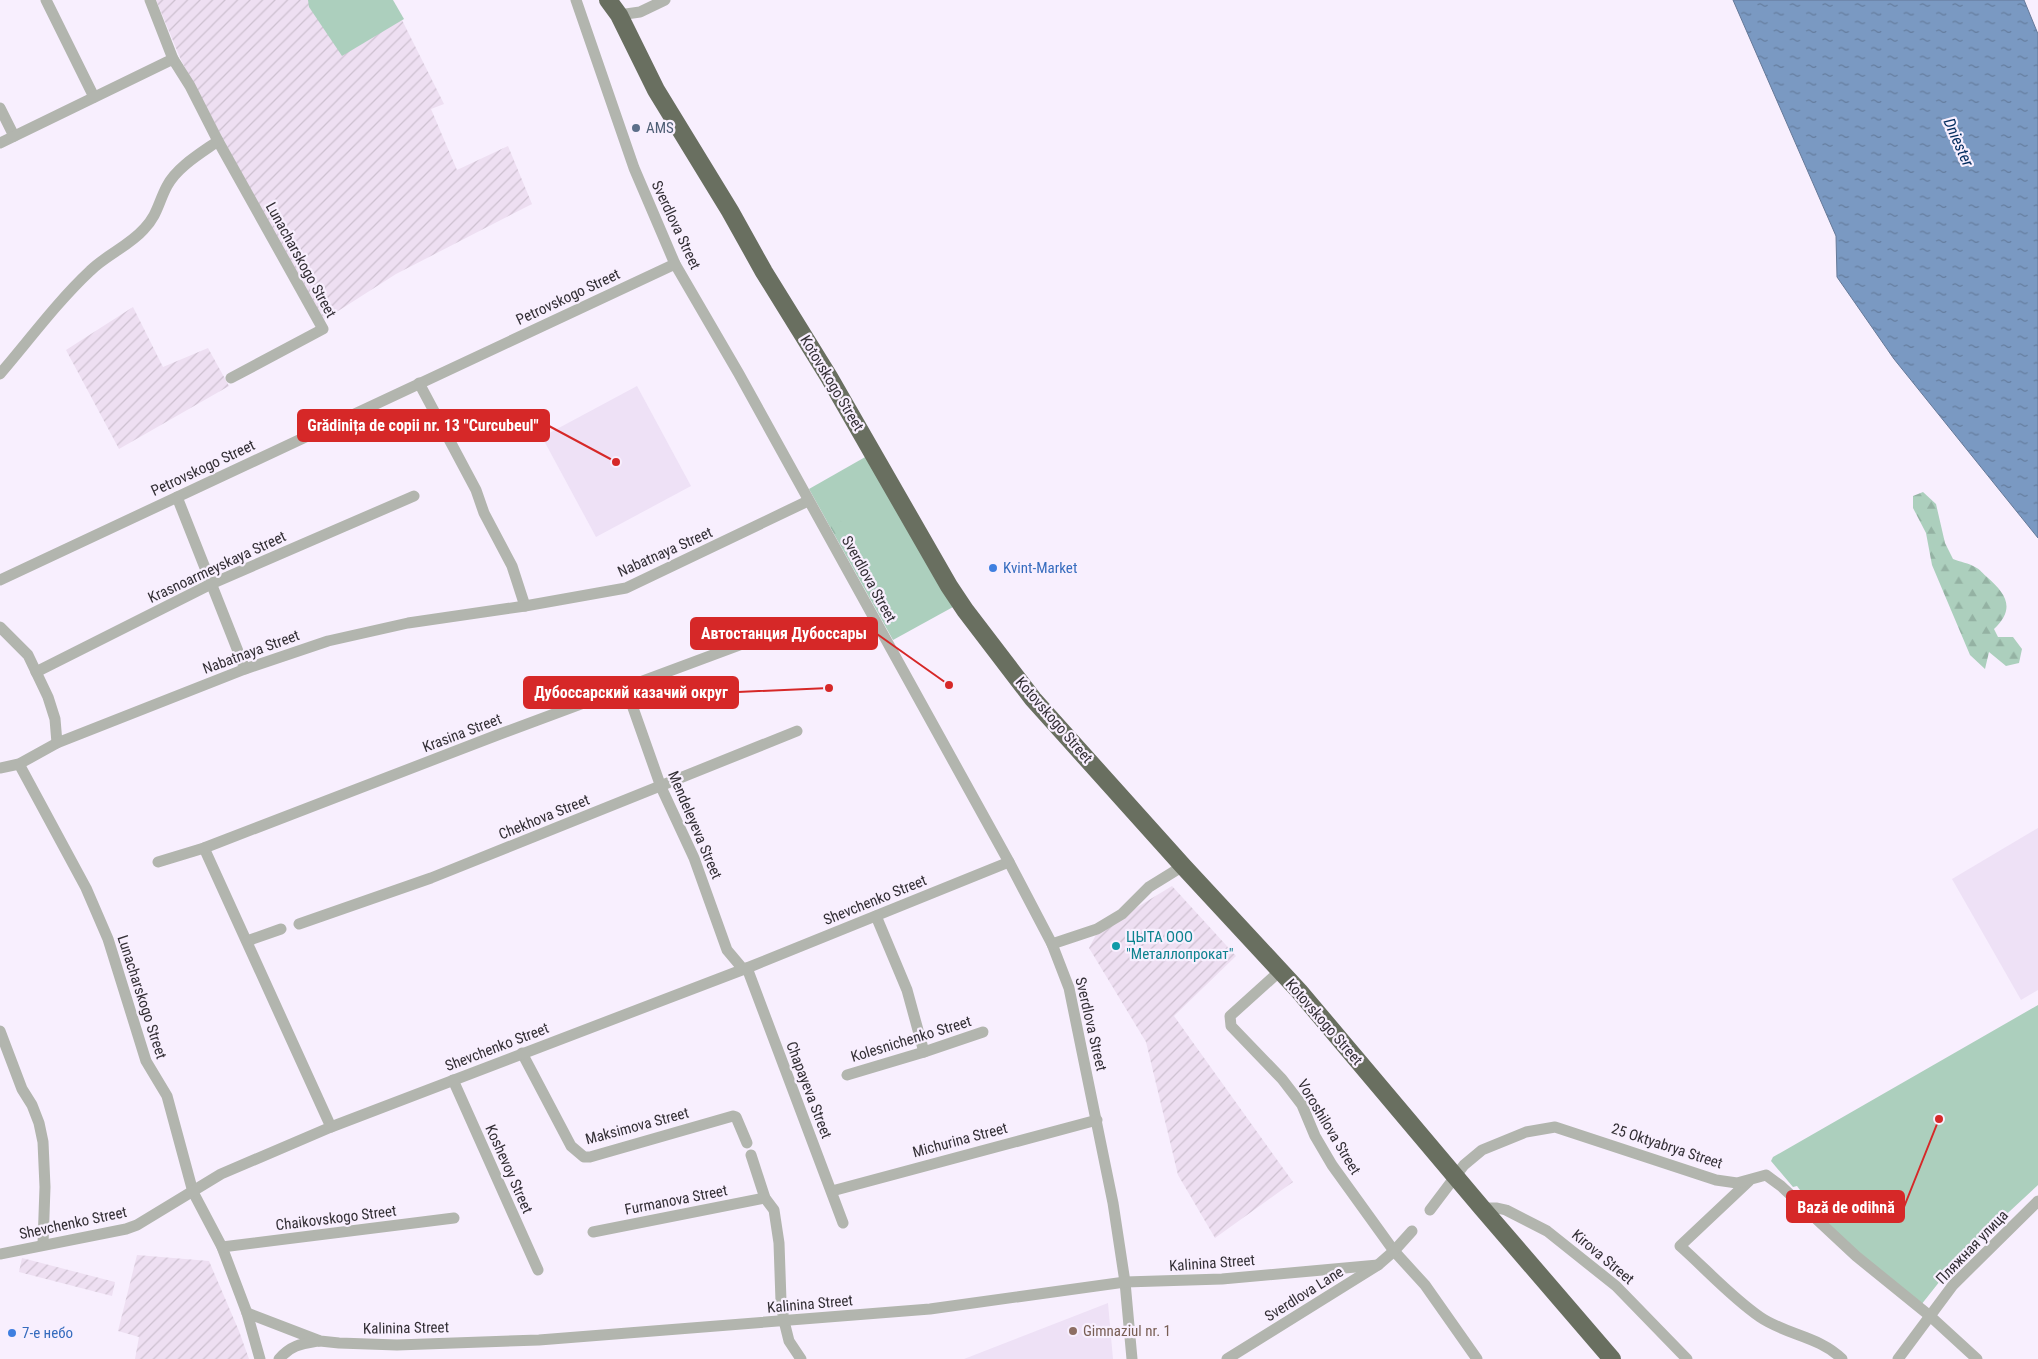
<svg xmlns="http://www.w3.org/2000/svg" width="2038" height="1359" font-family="'Roboto Condensed',sans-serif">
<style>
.built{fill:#eee1f6}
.industrial{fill:url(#industrial-furrows)}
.green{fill:#accfbd}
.forest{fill:url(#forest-firs)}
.water{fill:url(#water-ripples);stroke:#657998}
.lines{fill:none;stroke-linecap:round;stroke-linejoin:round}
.minor{stroke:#b2b5ae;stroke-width:11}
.highway{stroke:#696f60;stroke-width:18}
.service-dot{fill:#5c6f8a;stroke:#f8effe;stroke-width:2}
.shop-dot{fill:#3f7fe0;stroke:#f8effe;stroke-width:2}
.culture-dot{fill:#0f9aa8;stroke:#f8effe;stroke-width:2}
.education-dot{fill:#8d6e63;stroke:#f8effe;stroke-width:2}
.labels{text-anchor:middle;stroke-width:4.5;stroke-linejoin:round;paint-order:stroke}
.service-label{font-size:15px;fill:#4e5e75;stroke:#f8effe;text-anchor:start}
.street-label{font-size:15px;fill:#332f35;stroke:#f8effe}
.shop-label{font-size:15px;fill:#366cbe;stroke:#f8effe;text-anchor:start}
.culture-label{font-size:15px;fill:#0d838f;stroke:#f8effe;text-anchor:start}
.education-label{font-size:15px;fill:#785e54;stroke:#f8effe;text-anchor:start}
.water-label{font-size:16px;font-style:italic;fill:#002b5e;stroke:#f8effe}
.leader{fill:none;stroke:#d62828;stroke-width:2}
.callout-dot{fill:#d62828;stroke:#f8effe;stroke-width:2}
.callout{fill:#d62828;stroke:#d62828;stroke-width:2}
.callout-label{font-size:16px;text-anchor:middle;font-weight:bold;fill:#fff}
</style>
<defs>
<pattern id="industrial-furrows" width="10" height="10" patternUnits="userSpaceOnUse" patternTransform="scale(1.25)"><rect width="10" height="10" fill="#eedff2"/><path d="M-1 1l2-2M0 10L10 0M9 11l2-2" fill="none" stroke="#cdc0d0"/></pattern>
<pattern id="forest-firs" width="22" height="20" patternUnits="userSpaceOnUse" patternTransform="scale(1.25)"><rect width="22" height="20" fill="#accfbd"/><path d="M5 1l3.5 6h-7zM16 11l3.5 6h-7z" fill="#94b2a3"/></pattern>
<pattern id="water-ripples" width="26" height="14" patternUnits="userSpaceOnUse" patternTransform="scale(1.25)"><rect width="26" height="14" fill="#7a99c2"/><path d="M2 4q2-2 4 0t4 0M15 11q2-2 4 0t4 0" fill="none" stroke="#657d9e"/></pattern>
</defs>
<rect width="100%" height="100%" fill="#f8effe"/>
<!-- built -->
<g class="built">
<polygon points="637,386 691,486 596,537 542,437"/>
<polygon points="2038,828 2038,990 2021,1000 1952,879"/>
<polygon points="1108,1303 1113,1359 964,1359"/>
</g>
<!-- industrial -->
<g class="industrial">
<polygon points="156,0 392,0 444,104 431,109 457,170 508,146 532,204 396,274 324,320 251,191 181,60"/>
<polygon points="133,307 163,367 208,348 229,386 119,449 66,350"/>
<polygon points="1172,886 1236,956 1174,1016 1293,1182 1215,1238 1178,1175 1146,1042 1089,948 1098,931"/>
<polygon points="137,1255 209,1261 239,1331 249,1359 135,1359 139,1337 118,1331"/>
<polygon points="22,1258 115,1282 112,1296 19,1272"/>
</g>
<!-- green -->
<g class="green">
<polygon points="308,0 393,0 404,19 342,56 309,7"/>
<polygon points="867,456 953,607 893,640 809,489"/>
<path d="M2038,1005V1185L1955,1262L1921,1305C1878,1270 1835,1236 1799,1194L1800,1190L1797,1186L1793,1187L1771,1161L1773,1157Z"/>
</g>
<!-- forest -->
<g class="forest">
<path d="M1923,492L1936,504L1945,543L1953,559C1960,562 1969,563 1975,567C1980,569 1983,574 1987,577C2006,594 2016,608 1994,629L1998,637H2013L2022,649L2019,663L2006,666L1989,652L1985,669L1970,655L1932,565L1926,533L1913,508V496Z"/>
<path d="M832,515C841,520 845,524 849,534L881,589L889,609H884L876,605L828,523L826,516Z"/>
</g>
<!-- water -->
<polygon class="water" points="1733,0 2024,0 2038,34 2038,538 1894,359 1837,277 1836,236"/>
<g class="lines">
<!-- minor -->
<g class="minor">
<polyline points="46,0 94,97"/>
<polyline points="150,0 173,59 190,86 218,141 323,329 231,378"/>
<polyline points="576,0 634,168 675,264 739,374 1009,862 1052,944 1069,988 1113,1203 1125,1282 1132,1359"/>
<polyline points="619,15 640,12 665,0"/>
<polyline points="0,108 14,136"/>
<polyline points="0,143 173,59"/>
<path d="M0,374C30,339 57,302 90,271C106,255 129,246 144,229C158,214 158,203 167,186C177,167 201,153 218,141"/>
<polyline points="419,383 476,490 484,513 512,566 525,606"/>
<polyline points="177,497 245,669"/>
<polyline points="0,580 675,264"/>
<polyline points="0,627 28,655 48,697 55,719 57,743"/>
<polyline points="36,672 211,584 414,496"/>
<polyline points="626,688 661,787 694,858 727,950 743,969"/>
<polyline points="19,764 86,888 108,939 146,1061 167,1096 193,1192 222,1247 247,1313 260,1359"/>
<polyline points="0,768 19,764 57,743 245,669 328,641 408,623 525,606 626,588 808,501"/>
<polyline points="204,848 331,1127"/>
<polyline points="158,862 204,848 500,734 777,631"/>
<polyline points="876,916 907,990 924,1052"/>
<polyline points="299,924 431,878 797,731"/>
<polyline points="247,941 281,929"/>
<polyline points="1052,944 1097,929 1122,914 1149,887 1183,866"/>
<polyline points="747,968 843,1223"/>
<polyline points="1280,971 1230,1016 1231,1026 1282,1079 1302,1105 1315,1136 1332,1165 1394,1251 1425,1285 1477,1359"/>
<polyline points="0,1031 22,1089 32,1105 39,1123 43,1142 45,1187 43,1244"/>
<polyline points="522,1053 571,1146 584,1157 590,1157 733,1116 736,1117 747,1143"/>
<polyline points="847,1075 924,1052 983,1032"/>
<polyline points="453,1080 538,1270"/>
<polyline points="751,1155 765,1198 774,1210 779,1243 781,1301 784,1321 789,1341 801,1359"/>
<path d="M1749,1181L1680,1246C1706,1269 1731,1297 1760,1317C1786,1335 1819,1336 1842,1359"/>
<polyline points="832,1191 1097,1120"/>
<polyline points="1482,1208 1497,1208 1506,1210 1547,1231 1616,1286 1687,1359"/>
<polyline points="1430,1210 1464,1165 1482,1150 1526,1132 1555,1127 1716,1180 1737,1183 1766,1175 1781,1186 1856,1256 1930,1316 1977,1359"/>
<polyline points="593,1232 765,1198"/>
<polyline points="222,1247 454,1218"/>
<polyline points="0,1254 126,1229 137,1225 221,1174 331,1127 747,968 1009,862"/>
<polyline points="247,1313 320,1341 339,1343 397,1345 539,1340 930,1309 1125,1282 1222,1279 1378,1265"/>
<path d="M279,1359C291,1345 301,1344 319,1341"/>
<polyline points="1227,1359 1378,1265 1394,1251 1412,1231"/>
<polyline points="1898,1359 1953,1285 2038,1201"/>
</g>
<!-- highway -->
<polyline class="highway" points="608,0 619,15 656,90 730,211 764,272 829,377 949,586 965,610 1033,699 1183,866 1299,991 1482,1208 1612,1359"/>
</g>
<!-- markers -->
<circle class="service-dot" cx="636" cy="128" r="5"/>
<g class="shop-dot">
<circle cx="993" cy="568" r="5"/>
<circle cx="12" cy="1333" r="5"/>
</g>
<circle class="culture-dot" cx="1116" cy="946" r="5"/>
<circle class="education-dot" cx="1073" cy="1331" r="5"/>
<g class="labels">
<!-- service labels -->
<g class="service-label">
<text x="646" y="133">AMS</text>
</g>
<!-- street labels -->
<g class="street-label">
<text transform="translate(676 225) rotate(65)" y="5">Sverdlova Street</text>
<text transform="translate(301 260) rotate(61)" y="5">Lunacharskogo Street</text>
<text transform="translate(568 297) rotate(-25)" y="5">Petrovskogo Street</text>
<text transform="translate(832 383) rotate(59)" y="5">Kotovskogo Street</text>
<text transform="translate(203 468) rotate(-25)" y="5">Petrovskogo Street</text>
<text transform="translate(665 552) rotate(-24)" y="5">Nabatnaya Street</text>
<text transform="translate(217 567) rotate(-25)" y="5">Krasnoarmeyskaya Street</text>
<text transform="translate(869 579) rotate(61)" y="5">Sverdlova Street</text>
<text transform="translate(251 652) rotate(-20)" y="5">Nabatnaya Street</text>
<text transform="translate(1054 720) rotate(49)" y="5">Kotovskogo Street</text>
<text transform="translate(462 733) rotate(-21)" y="5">Krasina Street</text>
<text transform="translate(544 817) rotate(-22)" y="5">Chekhova Street</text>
<text transform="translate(695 825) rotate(67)" y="5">Mendeleyeva Street</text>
<text transform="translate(875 900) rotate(-22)" y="5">Shevchenko Street</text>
<text transform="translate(142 997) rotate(72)" y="5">Lunacharskogo Street</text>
<text transform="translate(1324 1022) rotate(49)" y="5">Kotovskogo Street</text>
<text transform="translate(1091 1024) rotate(77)" y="5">Sverdlova Street</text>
<text transform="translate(911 1039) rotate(-17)" y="5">Kolesnichenko Street</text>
<text transform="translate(497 1047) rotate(-21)" y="5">Shevchenko Street</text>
<text transform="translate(809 1090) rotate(69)" y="5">Chapayeva Street</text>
<text transform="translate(637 1126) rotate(-15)" y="5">Maksimova Street</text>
<text transform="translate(1329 1127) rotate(59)" y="5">Voroshilova Street</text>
<text transform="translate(960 1140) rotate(-15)" y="5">Michurina Street</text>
<text transform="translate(1667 1146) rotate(18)" y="5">25 Oktyabrya Street</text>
<text transform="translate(509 1169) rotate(66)" y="5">Koshevoy Street</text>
<text transform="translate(676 1200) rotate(-11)" y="5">Furmanova Street</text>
<text transform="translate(336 1218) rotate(-7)" y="5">Chaikovskogo Street</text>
<text transform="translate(73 1223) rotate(-12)" y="5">Shevchenko Street</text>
<text transform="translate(1972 1247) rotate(-46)" y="5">Пляжная улица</text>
<text transform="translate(1603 1257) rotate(40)" y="5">Kirova Street</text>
<text transform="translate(1212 1263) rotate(-4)" y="5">Kalinina Street</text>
<text transform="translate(1304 1294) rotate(-32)" y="5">Sverdlova Lane</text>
<text transform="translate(810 1304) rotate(-5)" y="5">Kalinina Street</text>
<text transform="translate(406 1328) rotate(-1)" y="5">Kalinina Street</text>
</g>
<!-- shop labels -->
<g class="shop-label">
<text x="1003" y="573">Kvint-Market</text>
<text x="22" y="1338">7-е небо</text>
</g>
<!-- culture labels -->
<g class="culture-label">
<text x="1126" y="942">ЦЫТА ООО<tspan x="1126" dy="17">"Металлопрокат"</tspan></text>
</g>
<!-- education labels -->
<g class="education-label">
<text x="1083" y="1336">Gimnaziul nr. 1</text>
</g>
<!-- water labels -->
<g class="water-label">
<text transform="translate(1959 142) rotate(66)" y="6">Dniester</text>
</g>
</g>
<!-- callouts -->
<path class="leader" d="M616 462L549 426M949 685L877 634M829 688L738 692M1939 1119L1904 1207"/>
<g class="callout-dot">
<circle cx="616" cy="462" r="5"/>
<circle cx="949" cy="685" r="5"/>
<circle cx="829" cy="688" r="5"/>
<circle cx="1939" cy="1119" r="5"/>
</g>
<g class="callout">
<rect x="298" y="410" width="251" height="31" rx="5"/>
<rect x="691" y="618" width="186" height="31" rx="5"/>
<rect x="524" y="677" width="214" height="31" rx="5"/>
<rect x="1787" y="1191" width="117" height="31" rx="5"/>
</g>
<g class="callout-label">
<text x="423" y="431">Grădinița de copii nr. 13 "Curcubeul"</text>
<text x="784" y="639">Автостанция Дубоссары</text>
<text x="631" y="698">Дубоссарский казачий округ</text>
<text x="1846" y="1213">Bază de odihnă</text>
</g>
</svg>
